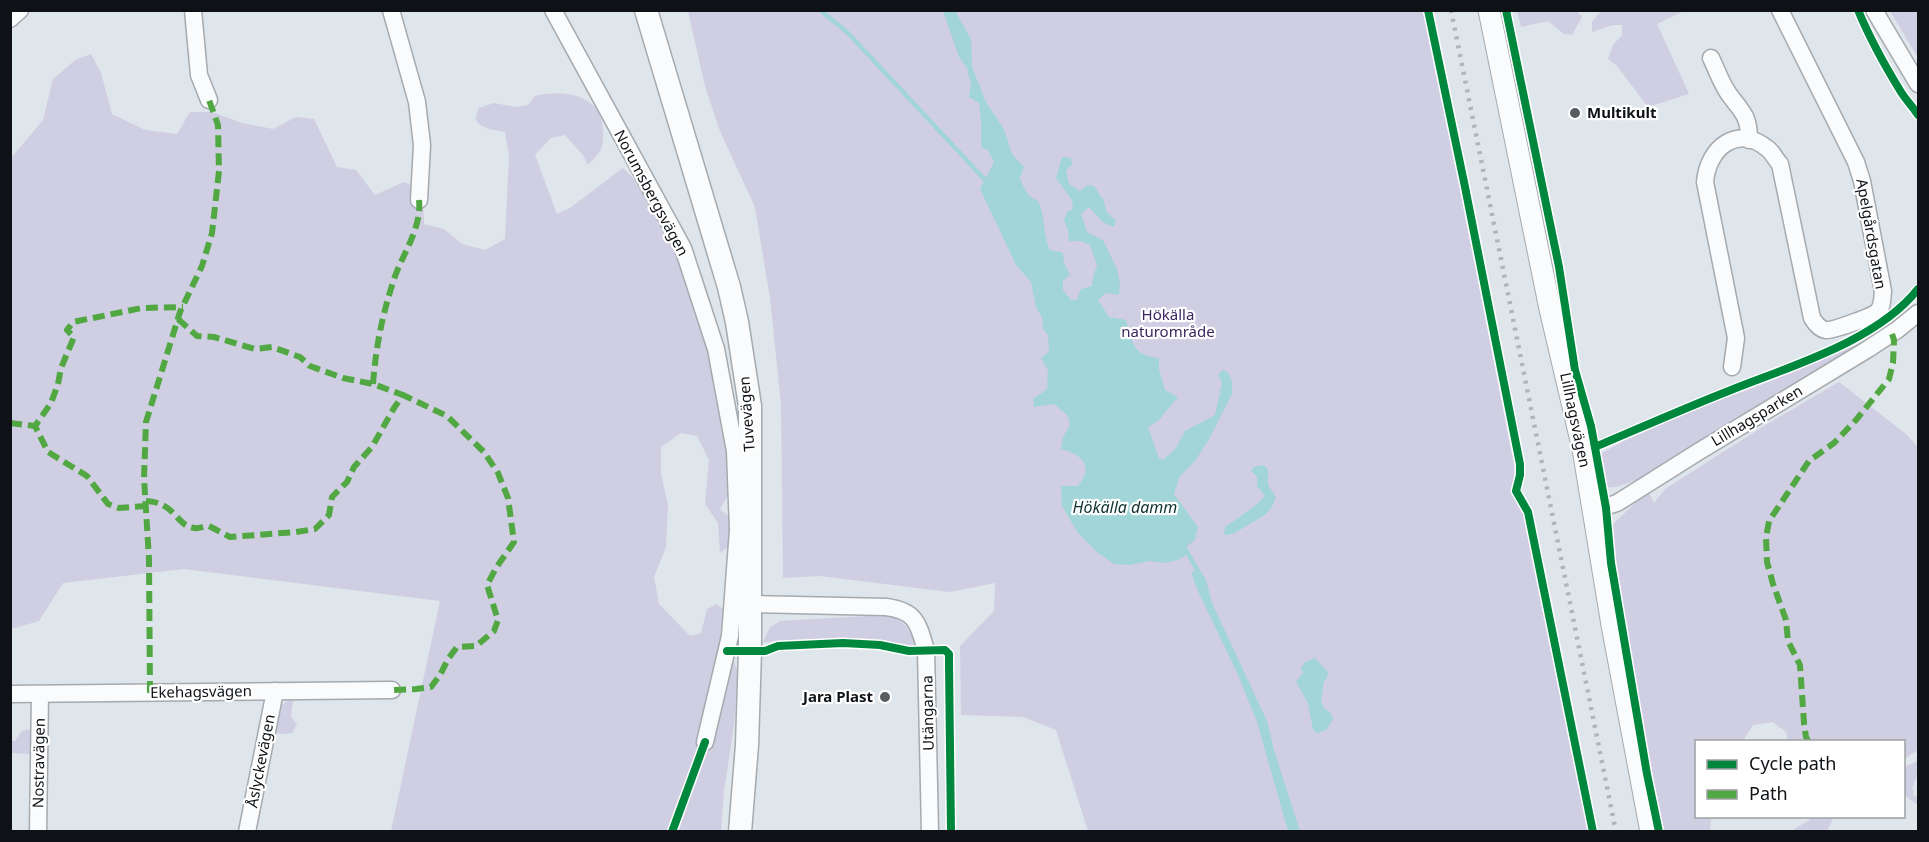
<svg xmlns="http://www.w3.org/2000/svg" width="1929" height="842" font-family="'Noto Sans',sans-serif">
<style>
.green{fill:#d0cee2}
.water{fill:#a2d5d7}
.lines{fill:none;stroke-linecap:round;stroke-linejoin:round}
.stream{stroke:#a2d5d7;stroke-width:4.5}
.minor-casing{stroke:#a4aaae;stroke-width:19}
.tertiary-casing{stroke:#a4aaae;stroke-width:23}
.secondary-casing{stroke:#a4aaae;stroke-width:25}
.minor{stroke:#fafbfc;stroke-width:16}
.tertiary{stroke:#fafbfc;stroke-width:21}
.secondary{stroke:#fafbfc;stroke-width:22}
.rail{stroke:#b1b3b5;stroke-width:4.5;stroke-dasharray:3 6;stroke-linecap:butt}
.quiet{stroke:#51a842;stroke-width:6;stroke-dasharray:12 6;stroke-linecap:butt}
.cycleway-casing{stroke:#fff;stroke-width:11}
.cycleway{stroke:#00873e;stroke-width:8}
.poi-dot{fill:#575c61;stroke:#fff;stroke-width:2}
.labels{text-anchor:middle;stroke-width:4.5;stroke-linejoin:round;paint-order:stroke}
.poi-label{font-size:15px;font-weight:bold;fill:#0e1216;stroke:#fff;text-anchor:start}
.street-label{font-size:15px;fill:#0e1216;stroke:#fff}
.park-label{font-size:15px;fill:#3d2660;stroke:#fff}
.water-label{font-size:16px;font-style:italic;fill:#0d3131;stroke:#fff}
</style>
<rect width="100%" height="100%" fill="#dee5eb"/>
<!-- green -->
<g class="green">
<polygon points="688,11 1425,11 1526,527 1590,831 1088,831 1056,730 1023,717 961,715 960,646 994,611 995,583 950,592 820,576 783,578 781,404 770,298 755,207 720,131 705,86"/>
<polygon points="1517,11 1577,11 1582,17 1572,35 1564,34 1548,21 1521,27"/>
<polygon points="1601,11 1684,11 1657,24 1689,94 1648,107 1617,66 1608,59 1613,45 1622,35 1622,25 1613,25 1592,32 1592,22"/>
<polygon points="1890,11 1918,11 1918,58"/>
<path d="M91,54L101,73L112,114L145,130L177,134L190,112H212L242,123L273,129L296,117L314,119L337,167L356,170L375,195L404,182L423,191L424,224L444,229L462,244L485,250L505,239L509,156L505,132C498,131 476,128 476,118C476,114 478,111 479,108L494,103L516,107L528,105L535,96C563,89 603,94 603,132C603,136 603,142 602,146C601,153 592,160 588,165L583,155L565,135L551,138L535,155L557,214L570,208L623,168L635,180L658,216L679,258L714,365L726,433L728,464L729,494L720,509L732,519L730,545L720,553L718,523L705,504L709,460L697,436L681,433L661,447V474L668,505L666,547L654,577L659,604L690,636L701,633L707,609L717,604L724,610L725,639L738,672L734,725L724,791L721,831H391L440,601L184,569L63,583L39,621L11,629V158L43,120L53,79L75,60Z"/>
<polygon points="1514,76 1518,83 1526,135 1528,135 1561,294 1568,345 1511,77"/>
<path d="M1849,346L1854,348L1640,478C1629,483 1616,489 1605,487L1602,453L1648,427Z"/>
<polygon points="1839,382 1906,434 1918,447 1918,750 1904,759 1904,742 1788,741 1786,732 1773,722 1753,725 1743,741 1696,742 1696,816 1711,817 1710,831 1663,831 1619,593 1612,550 1611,526 1648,491 1654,503 1665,489 1764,426"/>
<path d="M884,615C899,616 914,630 914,646L900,645L868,639L763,642L770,627L780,621Z"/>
<path d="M293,700L291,717L297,724L292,733L279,734L273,731C277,716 276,703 293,700Z"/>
<polygon points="32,729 31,754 11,753 10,741 15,741 22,731"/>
<polygon points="1918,761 1918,773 1912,789 1914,790 1913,795 1918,797 1918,805 1904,795 1904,767"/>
<polygon points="1814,817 1834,817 1827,831 1791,831"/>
</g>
<!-- water -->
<g class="water">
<path d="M943,11H955L971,39L972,67L986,102L1004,129L1012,154L1024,167L1020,178C1024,188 1027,197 1038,201C1046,217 1042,234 1050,250L1063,253L1064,263L1070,275L1063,281V290L1071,300H1077L1081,289L1092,286L1093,276L1097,266L1090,245L1080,241H1069L1068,231L1064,220L1067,212L1073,209L1072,200L1056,178L1062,157L1071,158L1072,164L1066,171L1069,184L1080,191L1087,185L1094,186L1104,201L1106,211L1116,221L1114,227L1108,225L1102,221L1089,207L1081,214L1087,232L1103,240L1117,269L1120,284L1119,295L1106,293L1098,300L1109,317L1126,320C1132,342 1133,356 1159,358V369L1165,390L1178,397L1158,421L1148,427L1159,458L1163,460L1176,448L1185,431L1215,415L1222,383L1218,375L1222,370L1228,372L1232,382V394L1208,441L1195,461L1180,476L1174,494L1198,527L1195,540L1187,546L1188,554L1178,560L1165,563L1150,561L1130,565L1114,564L1098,553L1078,533L1062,506L1061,486H1078C1080,483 1084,478 1085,474C1089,458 1072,452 1061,449L1063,437L1070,425L1068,416L1054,404L1034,407L1033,399L1047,389L1048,370L1041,358L1049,352L1048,335L1043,329L1042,317L1036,308L1031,282L1016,265L980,189L994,162L988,150L981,147V121L979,103L969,97L971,85L967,68L959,57Z"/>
<polygon points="1263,465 1268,469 1268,485 1276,497 1272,507 1266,514 1233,534 1224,535 1225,527 1255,506 1265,496 1257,486 1257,477 1251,471 1254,467"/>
<polygon points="1201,571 1206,580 1212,603 1267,721 1274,750 1300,831 1288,831 1257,722 1238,675 1197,589 1191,572"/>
<polygon points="1315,658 1328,672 1327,678 1324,681 1321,700 1324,708 1330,712 1333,719 1326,730 1318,733 1313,730 1308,703 1296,682 1303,673 1301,668 1305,662"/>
</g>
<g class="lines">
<!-- stream -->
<g class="stream">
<polyline points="820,10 848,33 988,183"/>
<polyline points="1186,550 1201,577"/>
</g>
<!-- minor casing -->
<g class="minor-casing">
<g id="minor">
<polyline points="193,10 199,75 209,100"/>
<polyline points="391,10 417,102 422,145 419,200"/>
<polyline points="553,10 683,248 716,349 735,451 738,530 730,636 705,742"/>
<polyline points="1874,10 1918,84"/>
<polyline points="10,19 20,10"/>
<path d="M1711,58C1717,70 1722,86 1731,97C1744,114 1749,117 1749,140"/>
<path d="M1732,367L1736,338L1705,182C1708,147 1738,124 1768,149C1773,153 1776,160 1780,164L1812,318C1815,323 1819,329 1826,330C1832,331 1870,317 1876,313C1883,308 1882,299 1883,291L1862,181L1856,162L1780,10"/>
<polyline points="1592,511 1617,503 1698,452 1868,349 1897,330 1918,313"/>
<path d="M751,604L886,607C917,611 918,624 926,650L930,832"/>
<polyline points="10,694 392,690"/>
<polyline points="38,832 40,694"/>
<polyline points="247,832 275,691"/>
</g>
</g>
<!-- tertiary casing -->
<g class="tertiary-casing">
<polyline id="tertiary" points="1489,10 1550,309 1583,449 1612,625 1651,832"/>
</g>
<!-- secondary casing -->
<g class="secondary-casing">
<polyline id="secondary" points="646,10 729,287 737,322 750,406 750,651 747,745 740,832"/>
</g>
<!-- minor -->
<use href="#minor" class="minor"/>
<!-- tertiary -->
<use href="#tertiary" class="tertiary"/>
<!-- secondary -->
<use href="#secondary" class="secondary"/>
<!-- rail -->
<polyline class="rail" points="1451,10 1616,832"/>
<!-- quiet -->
<g class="quiet">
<polyline points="178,319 197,336 214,337 255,349 272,347 300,357 310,366 343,378 373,384 403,395"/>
<path d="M373,384C376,346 382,316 394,279C403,253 422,228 419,200"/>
<polyline points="10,423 35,426"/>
<path d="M146,501C176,502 176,527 195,528C199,529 204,526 209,526L230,537L296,532L315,529L329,515L332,497L347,482L354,467L372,447L394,408L403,395L447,416L484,452L498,473L508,498L514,542L496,568L487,585L498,620L494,631L476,646L457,647L448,659L440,675L431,687L416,689L392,690"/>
<polyline points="147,506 119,508 108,504 87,476 48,452 35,426 51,403 58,384 61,368 74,337 67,330 73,322 142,308 183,307"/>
<polyline points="150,693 149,559 144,478 146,422 180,312 202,266 212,233 219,171 218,125 209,100"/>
<polyline points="1809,742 1806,737 1804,723 1800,665 1788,641 1786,620 1773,584 1767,562 1766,538 1769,521 1809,461 1834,443 1856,420 1889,379 1893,363 1894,340 1892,334"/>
</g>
<!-- cycleway casing -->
<g class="cycleway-casing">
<g id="cycleway">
<polyline points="1428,10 1465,187 1520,464 1520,475 1516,491 1528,512 1593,832"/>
<polyline points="1506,10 1559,267 1575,370 1591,426 1596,453 1606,508 1611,563 1647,774 1659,832"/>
<path d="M1858,10C1870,39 1885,66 1901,92C1906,100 1913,107 1918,115"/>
<path d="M1595,447C1640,428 1685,408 1731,390C1791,366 1877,341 1918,289"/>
<polyline points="727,651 765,651 778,646 843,643 880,645 909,651 945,650 949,654 949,664 951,832"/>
<polyline points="672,832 705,742"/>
</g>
</g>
<!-- cycleway -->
<use href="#cycleway" class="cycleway"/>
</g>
<!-- markers -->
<g class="poi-dot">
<circle cx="1575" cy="113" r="6"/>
<circle cx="885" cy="697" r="6"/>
</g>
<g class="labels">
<!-- poi labels -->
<g class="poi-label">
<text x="1587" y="118">Multikult</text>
<text x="873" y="702" text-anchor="end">Jara Plast</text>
</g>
<!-- street labels -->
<g class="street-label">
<text transform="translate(651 193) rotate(62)" y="5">Norumsbergsvägen</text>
<text transform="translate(1871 234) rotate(80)" y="5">Apelgårdsgatan</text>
<text transform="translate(747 414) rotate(-94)" y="5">Tuvevägen</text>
<text transform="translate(1757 416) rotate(-31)" y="5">Lillhagsparken</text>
<text transform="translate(1575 420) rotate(78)" y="5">Lillhagsvägen</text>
<text transform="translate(201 692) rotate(-1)" y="5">Ekehagsvägen</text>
<text transform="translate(928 713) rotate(-91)" y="5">Utängarna</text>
<text transform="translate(261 761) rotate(-79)" y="5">Åslyckevägen</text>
<text transform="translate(39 763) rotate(-89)" y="5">Nostravägen</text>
</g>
<!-- park labels -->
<g class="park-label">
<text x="1168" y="320">Hökälla<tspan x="1168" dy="17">naturområde</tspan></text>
</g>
<!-- water labels -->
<g class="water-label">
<text x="1125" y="513">Hökälla damm</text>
</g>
</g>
<!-- border -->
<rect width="1929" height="842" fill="none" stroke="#0e1216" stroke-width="24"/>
<!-- legend -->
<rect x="1695" y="740" width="210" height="78" fill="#ffffff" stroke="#9fa0a2" stroke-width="1.5"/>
<rect x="1707" y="760" width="30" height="9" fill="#00873e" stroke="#9fa0a2" stroke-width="1.5"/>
<text x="1749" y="770" font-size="18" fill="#0e1216">Cycle path</text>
<rect x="1707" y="790" width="30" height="9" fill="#51a842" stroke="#9fa0a2" stroke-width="1.5"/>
<text x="1749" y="800" font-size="18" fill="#0e1216">Path</text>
</svg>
